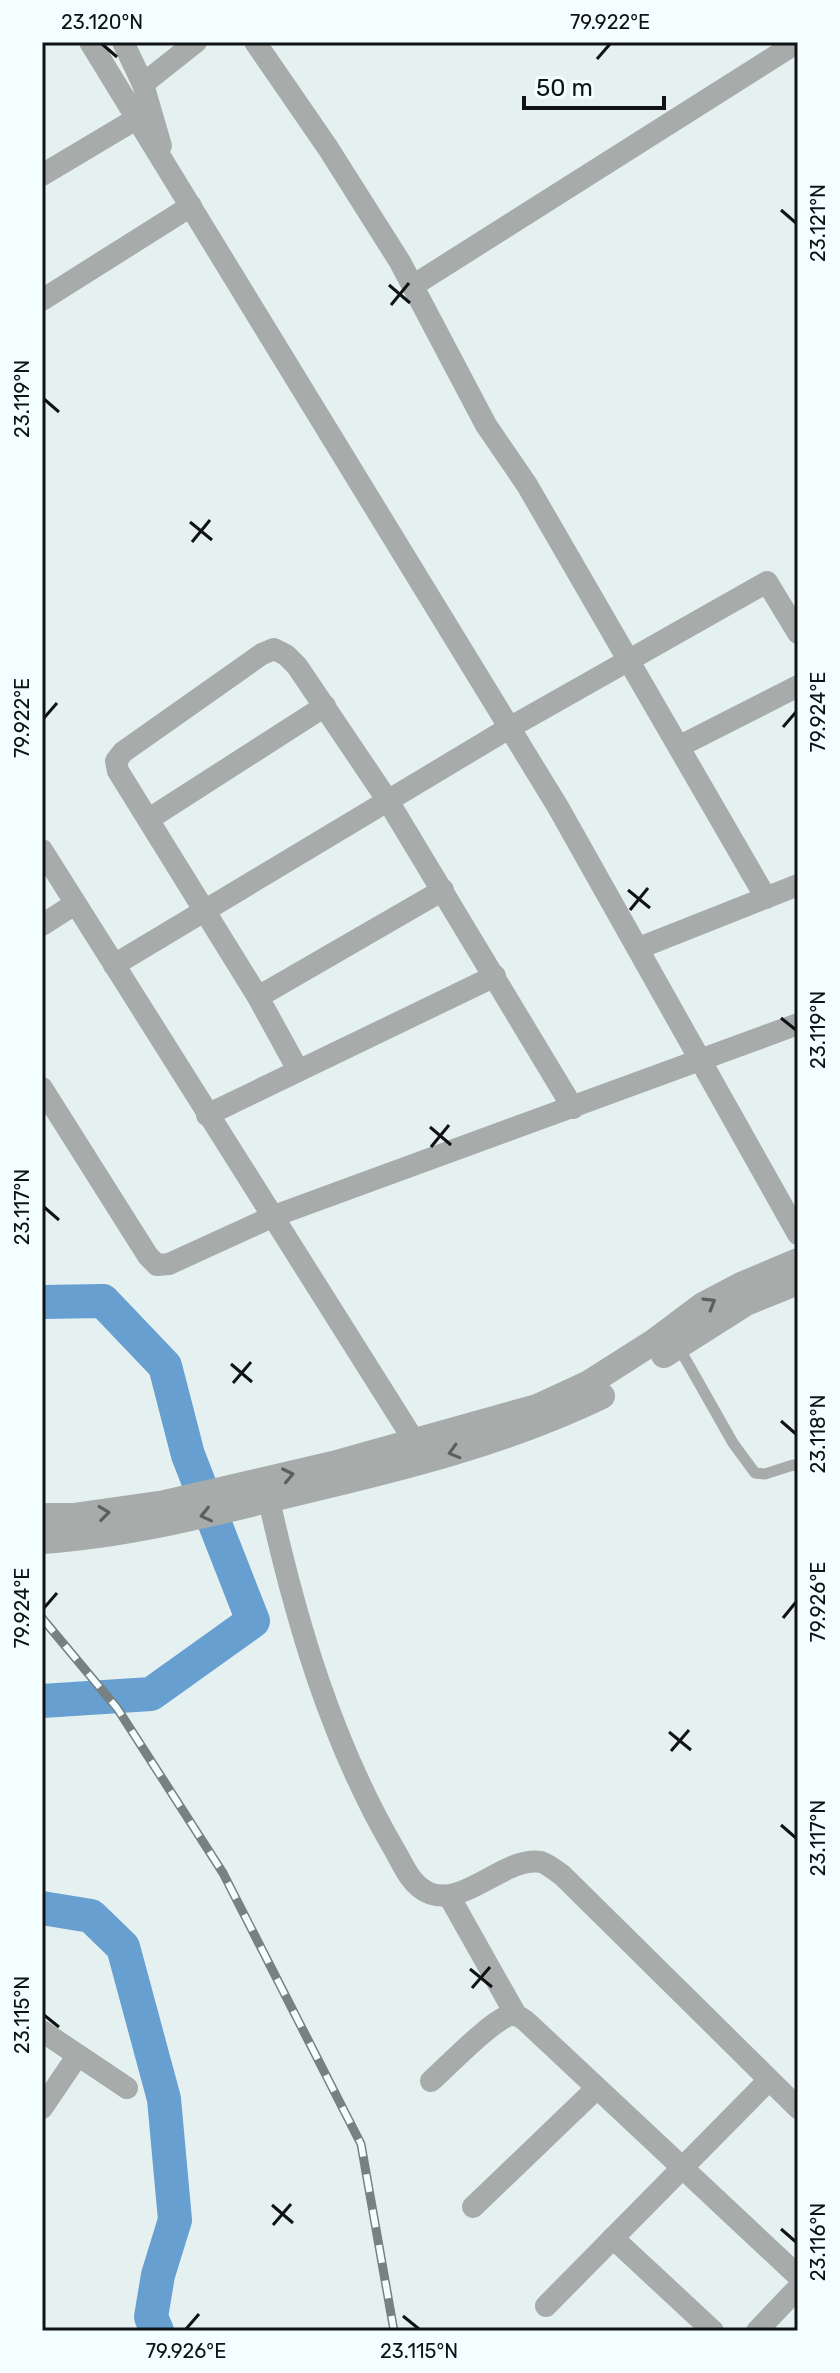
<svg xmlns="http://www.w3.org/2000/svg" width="840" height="2373" font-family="Rubik,sans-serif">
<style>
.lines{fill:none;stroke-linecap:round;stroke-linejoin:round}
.river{stroke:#669fd0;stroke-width:34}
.service{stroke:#a7abaa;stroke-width:11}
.minor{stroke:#a7abaa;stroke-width:22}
.tertiary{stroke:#a7abaa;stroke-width:26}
.rail-casing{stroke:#788081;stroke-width:9}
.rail{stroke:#f2feff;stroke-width:6;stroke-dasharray:18;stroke-linecap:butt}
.oneway{stroke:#5b5f5f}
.ticks{fill:none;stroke:#0f1314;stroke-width:3}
.neatline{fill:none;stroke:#0f1314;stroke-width:3}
.ticks-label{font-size:20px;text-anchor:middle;fill:#0f1314}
</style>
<rect width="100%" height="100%" fill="#e5f1f1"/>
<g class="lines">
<!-- river -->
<g class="river">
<polyline points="42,1302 103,1301 165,1366 188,1455 253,1621 151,1694 42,1701"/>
<polyline points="42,1908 91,1916 123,1947 164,2099 175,2220 158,2275 151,2317 157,2331"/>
</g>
<!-- service -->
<polyline class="service" points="678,1346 733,1443 755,1473 765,1474 793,1465 798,1467"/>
<!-- minor -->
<g class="minor">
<polyline points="90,42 558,807 798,1234"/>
<polyline points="123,42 143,84 161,146"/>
<polyline points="255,42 328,148 400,262 486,425 527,485 766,898"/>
<polyline points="143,84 196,42"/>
<polyline points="42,175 136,119"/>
<polyline points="414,285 798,42"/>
<polyline points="42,300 191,206"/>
<polyline points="680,746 798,686"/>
<polyline points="149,819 325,706"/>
<polyline points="42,850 415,1442"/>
<polyline points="42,925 75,904"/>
<polyline points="639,948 798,885"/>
<polyline points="114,965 509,728 767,582 798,633"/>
<polyline points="258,997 443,890"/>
<polyline points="298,1070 258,997 118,771 116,761 123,752 262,654 274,649 286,655 297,666 388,801 573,1108"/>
<polyline points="42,1088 148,1256 157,1265 169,1264 274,1216 798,1024"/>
<polyline points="207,1115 495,976"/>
<path d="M269,1500C296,1621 331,1741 394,1849C403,1864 410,1884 427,1892C462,1910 506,1855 541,1862C548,1864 556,1871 562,1875L798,2108"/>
<polyline points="449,1896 516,2015"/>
<polyline points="42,2031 127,2088"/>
<path d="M431,2081C445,2069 499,2012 514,2015C520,2016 526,2021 530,2025L798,2276"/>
<polyline points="42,2108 78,2055"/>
<polyline points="473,2207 597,2088"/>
<polyline points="613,2238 713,2331"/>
<polyline points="546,2306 769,2080"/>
<polyline points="757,2331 798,2288"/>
</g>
<!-- tertiary -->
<g class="tertiary">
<polyline points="664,1355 746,1303 798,1282"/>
<polyline points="42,1516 73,1516 165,1503 333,1464 537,1407 589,1383 655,1341 703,1305 741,1285 798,1261"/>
<path d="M42,1541C130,1535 214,1513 300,1492C402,1468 507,1442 602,1396"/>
</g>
<!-- rail casing -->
<g class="rail-casing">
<polyline id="rail" points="42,1618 117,1708 223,1873 361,2144 394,2331"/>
</g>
<!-- rail -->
<use href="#rail" class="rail"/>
</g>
<!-- one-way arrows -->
<defs><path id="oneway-chevron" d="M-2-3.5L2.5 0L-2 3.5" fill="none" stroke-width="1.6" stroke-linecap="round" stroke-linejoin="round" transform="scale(2)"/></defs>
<g class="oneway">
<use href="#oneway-chevron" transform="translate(710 1303) rotate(-31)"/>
<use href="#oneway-chevron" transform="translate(454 1452) rotate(164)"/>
<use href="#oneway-chevron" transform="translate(288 1475) rotate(-12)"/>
<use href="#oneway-chevron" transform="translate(104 1513) rotate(-7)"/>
<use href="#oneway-chevron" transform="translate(206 1515) rotate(167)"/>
</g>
<!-- ticks -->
<path class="ticks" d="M102,44L117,57M597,59L610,44M781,210L796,223M389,285L410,303M391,305L409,283M44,399L59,412M190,522L212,540M192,542L210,520M44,718L57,703M783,727L796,712M628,890L650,908M630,910L648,888M781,1018L796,1030M430,1127L451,1145M431,1147L449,1125M44,1207L59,1220M231,1364L252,1382M233,1383L251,1362M781,1421L796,1434M44,1608L57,1593M783,1618L796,1602M669,1732L691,1750M671,1751L689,1730M781,1825L796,1838M470,1969L492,1987M472,1988L490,1967M44,2015L59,2027M272,2205L293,2223M273,2225L291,2204M781,2229L796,2242M403,2316L419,2329M186,2329L199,2314"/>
<!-- border -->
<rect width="840" height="2373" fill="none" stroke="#f2feff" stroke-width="88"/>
<!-- scale -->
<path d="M524 96v12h140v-12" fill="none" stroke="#0f1314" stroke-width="4"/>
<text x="536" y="96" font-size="24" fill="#0f1314" stroke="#f2feff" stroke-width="6" paint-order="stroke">50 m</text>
<rect x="44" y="44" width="752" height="2285" class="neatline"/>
<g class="ticks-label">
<text x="102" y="29">23.120°N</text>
<text x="610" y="29">79.922°E</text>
<text transform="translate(818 223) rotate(-90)" y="7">23.121°N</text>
<text transform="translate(22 399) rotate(-90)" y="7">23.119°N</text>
<text transform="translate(818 712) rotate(-90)" y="7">79.924°E</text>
<text transform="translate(22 718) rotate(-90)" y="7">79.922°E</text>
<text transform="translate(818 1030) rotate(-90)" y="7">23.119°N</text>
<text transform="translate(22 1207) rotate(-90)" y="7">23.117°N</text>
<text transform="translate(818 1434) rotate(-90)" y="7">23.118°N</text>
<text transform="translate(818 1602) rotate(-90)" y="7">79.926°E</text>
<text transform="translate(22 1608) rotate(-90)" y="7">79.924°E</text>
<text transform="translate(818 1838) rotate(-90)" y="7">23.117°N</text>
<text transform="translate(22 2015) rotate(-90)" y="7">23.115°N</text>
<text transform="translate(818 2242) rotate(-90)" y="7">23.116°N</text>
<text x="186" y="2358">79.926°E</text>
<text x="419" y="2358">23.115°N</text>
</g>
</svg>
